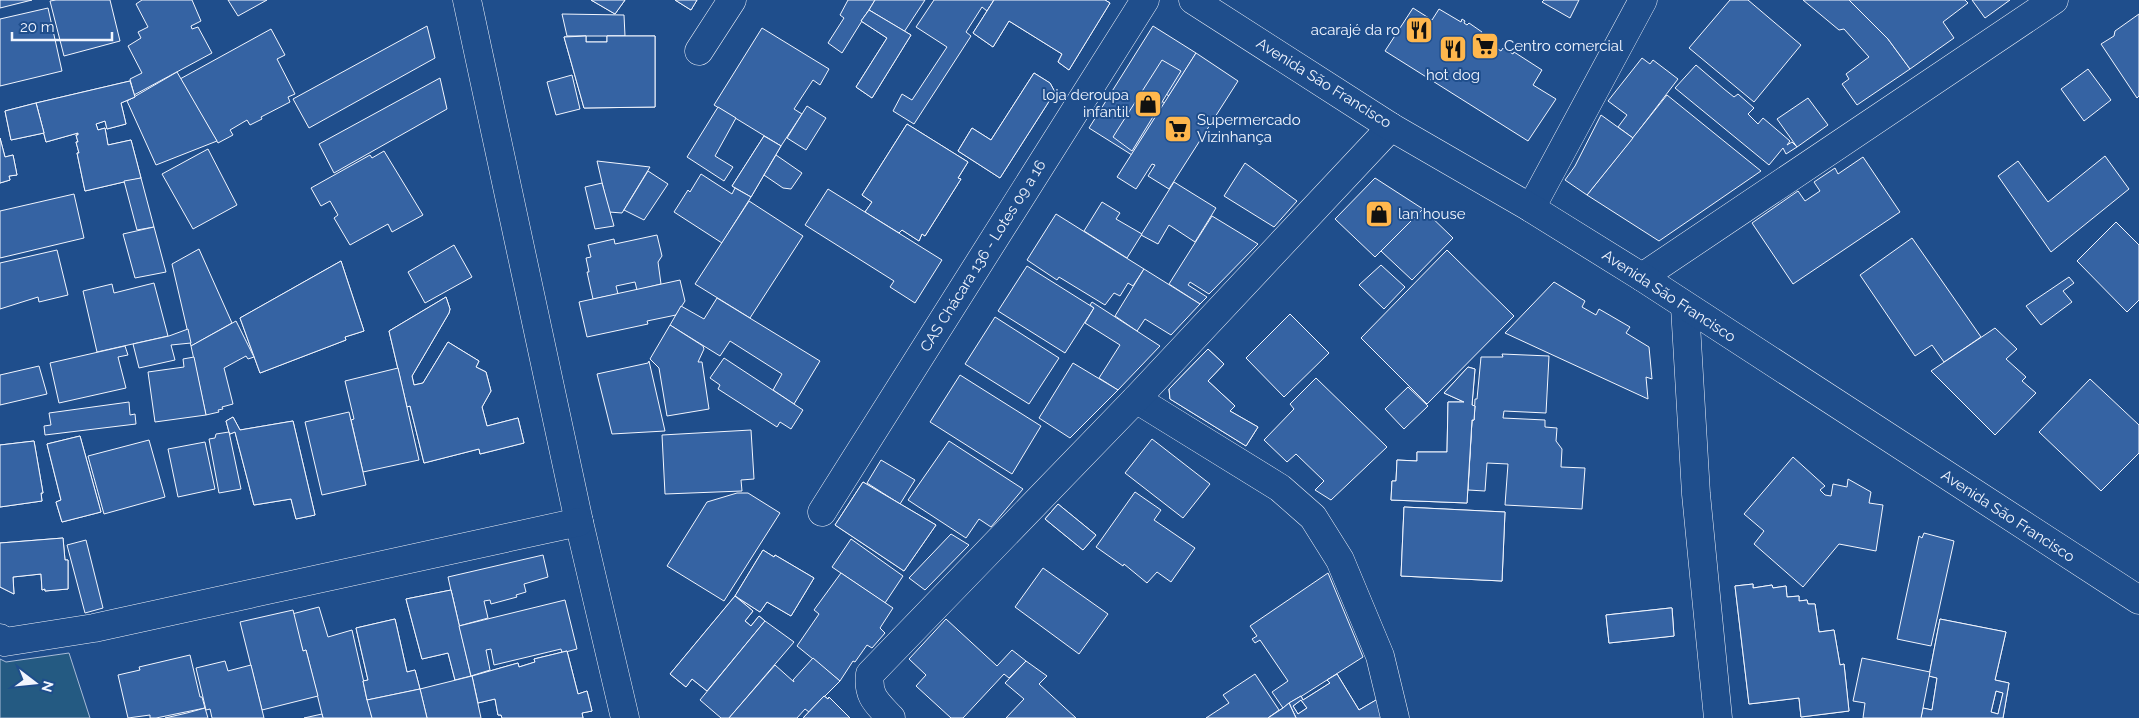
<svg xmlns="http://www.w3.org/2000/svg" width="2139" height="718" font-family="Raleway,sans-serif">
<style>
.green{fill:#245a82;stroke:#a8bbd7}
.building{fill:#3563a3;stroke:#f2f6ff;fill-rule:evenodd}
.lines{fill:none;stroke-linecap:round;stroke-linejoin:round}
.street-casing{stroke:#f2f6ff;stroke-width:29}
.secondary-casing{stroke:#f2f6ff;stroke-width:29}
.street{stroke:#1f4e8c;stroke-width:28}
.secondary{stroke:#1f4e8c;stroke-width:28}
.labels{text-anchor:middle;stroke-width:4;stroke-linejoin:round;paint-order:stroke}
.poi-label{font-size:15px;fill:#f2f6ff;stroke:#1f4e8c;text-anchor:start}
.street-label{font-size:15px;fill:#f2f6ff;stroke:#1f4e8c}
</style>
<rect width="100%" height="100%" fill="#1f4e8c"/>
<!-- green -->
<polygon class="green" points="69,653 90,718 0,718 0,659 6,662"/>
<!-- building -->
<g class="building">
<polygon points="0,0 32,0 0,8"/>
<polygon points="56,0 110,0 120,41 64,56 50,1"/>
<polygon points="142,0 192,0 201,21 191,26 192,29 198,27 212,53 134,95 130,79 142,73 128,46 141,38 138,32 148,27 136,4"/>
<polygon points="228,0 267,0 238,16"/>
<polygon points="591,0 625,0 615,14"/>
<polygon points="591,0 625,0 615,14"/>
<polygon points="675,0 697,0 691,10"/>
<polygon points="675,0 697,0 691,10"/>
<polygon points="848,0 875,0 842,53 828,43 844,18 840,15"/>
<polygon points="875,0 925,0 904,32 869,10"/>
<polygon points="934,0 994,0 987,11 982,7 966,32 971,36 914,124 893,111 902,94 912,100 947,47 916,27"/>
<polygon points="994,0 1105,0 1110,3 1069,70 1058,62 1062,54 1009,21 993,47 973,33"/>
<polygon points="994,0 1105,0 1110,3 1069,70 1058,62 1062,54 1009,21 993,47 973,33"/>
<polygon points="1544,0 1579,0 1570,18 1542,2"/>
<polygon points="1730,0 1748,0 1801,45 1754,102 1689,48"/>
<polygon points="1803,0 1849,0 1888,39 1910,69 1857,105 1842,84 1849,79 1846,74 1869,57 1844,29 1839,30"/>
<polygon points="1849,0 1965,0 1968,3 1943,22 1954,38 1910,69 1888,39"/>
<polygon points="1972,0 2010,0 1985,18"/>
<polygon points="48,8 62,71 0,86 0,19"/>
<polygon points="1413,8 1432,20 1439,9 1461,22 1462,19 1465,21 1464,23 1467,25 1469,23 1482,32 1479,37 1501,51 1503,48 1513,54 1514,52 1542,70 1533,85 1556,99 1528,141 1385,51"/>
<polygon points="869,10 911,35 872,98 856,87 887,38 861,21"/>
<polygon points="869,10 911,35 872,98 856,87 887,38 861,21"/>
<polygon points="562,14 624,15 625,36 567,36"/>
<polygon points="2139,14 2139,96 2137,98 2101,44 2114,36 2115,31"/>
<polygon points="427,26 435,58 309,128 293,99"/>
<polygon points="1153,26 1196,53 1169,96 1166,94 1161,101 1165,103 1132,155 1089,128"/>
<polygon points="762,28 829,69 820,85 813,80 794,109 802,114 781,146 714,105"/>
<polygon points="271,29 285,55 277,59 295,94 288,97 290,102 261,117 262,119 250,125 247,120 230,130 233,135 218,143 180,79"/>
<polygon points="586,36 586,42 607,42 607,36 655,36 655,107 584,108 564,37"/>
<polygon points="586,36 586,42 607,42 607,36 655,36 655,107 584,108 564,37"/>
<polygon points="1196,53 1238,81 1169,189 1148,176 1155,165 1152,164 1136,189 1117,177"/>
<polygon points="1642,58 1650,64 1653,60 1678,79 1633,138 1618,127 1627,115 1608,101"/>
<polygon points="1162,60 1181,71 1132,151 1113,137"/>
<polygon points="1696,65 1724,89 1734,97 1738,94 1754,108 1748,114 1758,124 1763,118 1790,141 1787,145 1792,142 1797,147 1786,154 1783,148 1769,165 1675,88"/>
<polygon points="2088,69 2111,100 2084,121 2061,89"/>
<polygon points="177,72 217,141 156,165 127,101"/>
<polygon points="1034,73 1050,83 1055,92 1000,178 958,151 972,128 991,140"/>
<polygon points="1034,73 1050,83 1055,92 1000,178 958,151 972,128 991,140"/>
<polygon points="572,75 580,109 556,115 547,82"/>
<polygon points="440,78 447,109 334,173 319,144"/>
<polygon points="130,81 135,97 121,103 126,124 107,129 105,121 96,124 98,130 105,128 108,145 131,140 141,178 85,191 77,153 79,153 76,142 78,142 76,135 78,135 78,133 46,142 36,103"/>
<polygon points="130,81 135,97 121,103 126,124 107,129 105,121 96,124 98,130 105,128 108,145 131,140 141,178 85,191 77,153 79,153 76,142 78,142 76,135 78,135 78,133 46,142 36,103"/>
<polygon points="1667,95 1761,171 1659,241 1587,195"/>
<polygon points="1808,98 1828,125 1797,147 1777,119"/>
<polygon points="36,103 44,133 11,140 5,111"/>
<polygon points="36,103 44,133 11,140 5,111"/>
<polygon points="807,106 826,118 806,150 787,138"/>
<polygon points="718,107 736,118 715,156 733,167 724,181 687,157"/>
<polygon points="1601,115 1633,138 1587,195 1565,180 1575,166"/>
<polygon points="907,124 968,162 958,178 961,179 925,236 922,234 919,241 902,230 899,233 865,212 872,202 862,195"/>
<polygon points="907,124 968,162 958,178 961,179 925,236 922,234 919,241 902,230 899,233 865,212 872,202 862,195"/>
<polygon points="764,136 781,146 751,197 732,186"/>
<polygon points="764,136 781,146 751,197 732,186"/>
<polygon points="0,138 5,157 13,155 17,175 9,176 10,180 0,183"/>
<polygon points="0,138 5,157 13,155 17,175 9,176 10,180 0,183"/>
<polygon points="208,149 237,205 193,229 162,174"/>
<polygon points="384,151 423,215 392,232 388,224 350,245 334,218 338,215 330,201 321,206 311,188 370,155 372,158"/>
<polygon points="776,155 802,173 791,189 783,188 764,175"/>
<polygon points="2105,156 2129,189 2051,252 1998,176 2018,161 2048,202"/>
<polygon points="1863,157 1900,212 1793,284 1752,223 1798,191 1805,201 1820,191 1814,182 1835,168 1838,174"/>
<polygon points="597,161 650,167 622,213 609,212"/>
<polygon points="1245,163 1297,201 1274,227 1224,196"/>
<polygon points="648,171 668,184 644,220 624,210"/>
<polygon points="701,174 732,194 735,188 751,197 722,243 674,212 688,190 690,192"/>
<polygon points="141,178 154,227 137,230 124,181"/>
<polygon points="1375,178 1423,209 1375,257 1335,219"/>
<polygon points="1174,182 1216,208 1195,242 1169,225 1158,244 1141,235"/>
<polygon points="602,183 614,226 595,229 585,187"/>
<polygon points="828,189 942,260 915,303 890,287 894,281 805,225"/>
<polygon points="74,194 84,238 0,258 0,211"/>
<polygon points="749,201 803,236 750,318 695,284"/>
<polygon points="1102,202 1120,213 1116,219 1142,234 1127,258 1084,231"/>
<polygon points="1423,209 1453,238 1412,280 1381,251"/>
<polygon points="1056,214 1144,269 1133,286 1128,283 1120,296 1114,293 1105,305 1059,277 1057,280 1027,260"/>
<polygon points="1212,216 1258,244 1209,294 1190,282 1188,285 1207,297 1200,304 1169,284"/>
<polygon points="2116,222 2139,245 2139,300 2127,312 2077,261"/>
<polygon points="154,227 166,272 135,278 123,234"/>
<polygon points="657,235 662,256 658,262 661,284 637,290 635,282 616,286 618,294 593,299 587,272 589,272 586,258 591,257 588,245 614,239 615,244"/>
<polygon points="1912,238 1981,337 1944,362 1932,345 1915,356 1860,275"/>
<polygon points="454,245 472,277 425,303 408,272"/>
<polygon points="199,249 232,323 191,346 172,264"/>
<polygon points="57,250 68,295 39,302 38,297 0,309 0,263"/>
<polygon points="1447,250 1514,316 1427,404 1361,338"/>
<polygon points="341,261 364,331 345,337 346,340 260,373 240,318"/>
<polygon points="341,261 364,331 345,337 346,340 260,373 240,318"/>
<polygon points="1381,265 1405,287 1384,309 1359,285"/>
<polygon points="1027,266 1094,308 1065,353 998,311"/>
<polygon points="1144,269 1200,304 1171,335 1145,319 1137,331 1115,316"/>
<polygon points="2069,277 2074,283 2063,291 2072,302 2041,325 2026,306"/>
<polygon points="680,280 685,301 676,315 647,321 648,324 587,337 579,302"/>
<polygon points="1554,282 1585,301 1582,307 1596,315 1599,309 1630,327 1626,333 1649,347 1652,379 1646,377 1648,399 1505,333"/>
<polygon points="154,283 168,336 97,352 83,291 112,284 114,293"/>
<polygon points="446,297 450,309 449,313 412,376 414,385 423,383 448,342 479,361 476,367 486,372 491,391 482,407 487,426 518,418 524,443 480,454 479,449 424,463 410,406 407,407 389,331"/>
<polygon points="446,297 450,309 449,313 412,376 414,385 423,383 448,342 479,361 476,367 486,372 491,391 482,407 487,426 518,418 524,443 480,454 479,449 424,463 410,406 407,407 389,331"/>
<polygon points="717,298 820,361 794,404 773,390 782,374 730,341 720,356 670,325 681,306 704,319"/>
<polygon points="1092,302 1160,346 1118,390 1099,378 1120,345 1085,323 1094,308 1090,305"/>
<polygon points="1290,314 1329,353 1284,397 1246,358"/>
<polygon points="995,317 1059,358 1029,404 965,364"/>
<polygon points="236,321 254,357 248,359 246,356 224,368 233,404 222,407 223,409 218,410 219,412 206,415 191,346"/>
<polygon points="670,325 703,346 704,349 698,362 702,362 709,409 667,416 659,368 650,359"/>
<polygon points="1995,328 2017,349 2006,359 2026,377 2022,381 2036,393 1995,435 1931,371"/>
<polygon points="188,329 191,343 171,345 175,360 139,368 133,344 169,336"/>
<polygon points="125,346 128,355 118,357 126,388 59,403 50,363"/>
<polygon points="1208,349 1224,364 1208,381 1235,406 1230,411 1258,427 1246,446 1170,399 1169,389"/>
<polygon points="1208,349 1224,364 1208,381 1235,406 1230,411 1258,427 1246,446 1170,399 1169,389"/>
<polygon points="1502,354 1549,356 1546,413 1504,411 1503,418 1545,420 1545,427 1557,428 1556,441 1562,449 1561,467 1585,468 1582,509 1505,505 1508,464 1487,463 1485,491 1468,490 1472,420 1474,420 1475,399 1477,399 1481,357 1503,357"/>
<polygon points="194,357 206,415 155,422 148,372 184,367 183,359"/>
<polygon points="724,358 803,410 791,429 780,422 777,427 718,389 720,385 710,378"/>
<polygon points="649,361 665,431 612,434 597,374 648,363"/>
<polygon points="1073,363 1118,390 1070,438 1039,418"/>
<polygon points="39,366 47,394 0,405 0,375"/>
<polygon points="1468,367 1475,369 1472,405 1475,406 1474,420 1472,420 1467,503 1391,500 1392,481 1396,481 1397,460 1417,461 1417,452 1447,452 1448,402 1464,402 1444,393"/>
<polygon points="1468,367 1475,369 1472,405 1475,406 1474,420 1472,420 1467,503 1391,500 1392,481 1396,481 1397,460 1417,461 1417,452 1447,452 1448,402 1464,402 1444,393"/>
<polygon points="398,368 419,460 363,472 351,420 354,419 345,381"/>
<polygon points="960,375 1041,426 1012,474 930,422"/>
<polygon points="1316,378 1387,447 1331,500 1315,490 1324,481 1296,454 1287,462 1264,440 1294,409 1290,404"/>
<polygon points="2090,379 2139,425 2139,453 2101,491 2039,432"/>
<polygon points="1408,387 1428,406 1404,429 1385,409"/>
<polygon points="129,402 130,415 135,414 136,424 45,435 44,426 51,425 49,413"/>
<polygon points="349,412 366,485 322,495 305,422"/>
<polygon points="233,417 240,430 293,421 315,515 296,519 291,499 254,505 235,432 230,434 229,432 226,421"/>
<polygon points="233,417 240,430 293,421 315,515 296,519 291,499 254,505 235,432 230,434 229,432 226,421"/>
<polygon points="751,430 754,479 741,480 742,491 665,494 662,435"/>
<polygon points="229,432 241,489 219,493 209,439 215,438 216,434"/>
<polygon points="80,436 101,512 62,522 56,502 61,500 47,444"/>
<polygon points="80,436 101,512 62,522 56,502 61,500 47,444"/>
<polygon points="1152,439 1210,484 1183,518 1125,473"/>
<polygon points="149,440 165,497 104,514 88,456"/>
<polygon points="34,441 43,493 41,493 42,501 0,507 0,445"/>
<polygon points="34,441 43,493 41,493 42,501 0,507 0,445"/>
<polygon points="949,441 1023,489 991,527 979,519 966,538 908,500"/>
<polygon points="205,442 215,489 178,497 168,449"/>
<polygon points="1793,457 1825,486 1820,490 1825,495 1831,496 1833,484 1847,487 1848,479 1871,492 1869,503 1883,505 1876,551 1839,544 1803,587 1754,544 1764,531 1744,514"/>
<polygon points="881,460 915,480 900,504 867,483"/>
<polygon points="863,482 936,525 904,571 835,525"/>
<polygon points="863,482 936,525 904,571 835,525"/>
<polygon points="1135,492 1161,510 1154,520 1195,548 1171,582 1157,572 1147,583 1124,564 1123,566 1096,547"/>
<polygon points="737,493 748,493 780,513 724,601 667,566 707,502"/>
<polygon points="1058,504 1096,535 1083,550 1045,519"/>
<polygon points="1058,504 1096,535 1083,550 1045,519"/>
<polygon points="1404,507 1505,512 1502,581 1401,576"/>
<polygon points="1404,507 1505,512 1502,581 1401,576"/>
<polygon points="1924,533 1954,541 1931,646 1897,639 1919,536 1922,538"/>
<polygon points="951,534 969,545 925,590 909,578"/>
<polygon points="63,538 65,560 68,560 68,589 45,591 45,589 42,590 41,574 13,577 14,594 0,587 0,543"/>
<polygon points="63,538 65,560 68,560 68,589 45,591 45,589 42,590 41,574 13,577 14,594 0,587 0,543"/>
<polygon points="851,539 903,576 885,603 832,567"/>
<polygon points="86,540 103,608 85,613 67,545"/>
<polygon points="763,550 774,557 775,555 814,578 791,616 767,602 760,612 735,596"/>
<polygon points="763,550 774,557 775,555 814,578 791,616 767,602 760,612 735,596"/>
<polygon points="543,555 548,577 524,584 526,592 516,595 517,597 491,604 490,600 484,601 488,618 459,626 448,577"/>
<polygon points="1043,568 1108,614 1079,654 1015,607"/>
<polygon points="841,573 893,608 880,628 885,633 872,648 867,645 855,662 853,661 840,681 797,646 819,614 814,610"/>
<polygon points="1328,573 1363,657 1283,708 1272,692 1288,681 1260,640 1255,643 1252,639 1257,636 1250,626"/>
<polygon points="1753,584 1753,588 1772,585 1773,588 1786,586 1787,597 1799,596 1799,601 1807,600 1808,604 1815,604 1819,632 1834,630 1840,665 1844,664 1849,711 1801,717 1799,698 1749,704 1735,586"/>
<polygon points="1753,584 1753,588 1772,585 1773,588 1786,586 1787,597 1799,596 1799,601 1807,600 1808,604 1815,604 1819,632 1834,630 1840,665 1844,664 1849,711 1801,717 1799,698 1749,704 1735,586"/>
<polygon points="451,590 471,676 455,680 448,653 422,659 406,599"/>
<polygon points="451,590 471,676 455,680 448,653 422,659 406,599"/>
<polygon points="735,596 753,611 745,621 751,626 759,616 765,621 707,691 692,679 686,687 670,674"/>
<polygon points="735,596 753,611 745,621 751,626 759,616 765,621 707,691 692,679 686,687 670,674"/>
<polygon points="565,600 577,649 562,653 561,649 494,665 491,649 486,650 490,670 471,676 459,626"/>
<polygon points="319,607 328,637 352,630 372,718 323,718 306,650 303,651 292,614"/>
<polygon points="1670,608 1672,608 1674,636 1609,643 1606,615"/>
<polygon points="1670,608 1672,608 1674,636 1609,643 1606,615"/>
<polygon points="293,610 303,651 306,650 318,696 262,710 240,622"/>
<polygon points="395,619 407,672 415,670 420,689 367,700 363,681 368,680 356,628"/>
<polygon points="395,619 407,672 415,670 420,689 367,700 363,681 368,680 356,628"/>
<polygon points="946,619 997,666 1012,650 1026,661 1009,678 1004,674 963,718 951,718 916,686 926,675 909,659"/>
<path d="M1940,619L2006,632L1995,680L2009,683L2003,718H1921L1923,708L1932,710L1937,678L1929,676ZM1996,691L2003,693L1998,714L1991,712Z"/>
<path d="M1940,619L2006,632L1995,680L2009,683L2003,718H1921L1923,708L1932,710L1937,678L1929,676ZM1996,691L2003,693L1998,714L1991,712Z"/>
<polygon points="765,621 794,642 729,718 721,718 700,700"/>
<polygon points="567,651 578,694 587,691 592,711 582,713 583,718 502,718 501,715 498,715 495,699 478,703 472,676 518,663 519,667 535,662 534,659"/>
<polygon points="567,651 578,694 587,691 592,711 582,713 583,718 502,718 501,715 498,715 495,699 478,703 472,676 518,663 519,667 535,662 534,659"/>
<polygon points="190,655 200,697 202,697 205,708 156,718 150,718 150,715 128,718 118,675 140,670 139,667"/>
<polygon points="813,658 840,681 809,712 805,709 797,718 729,718 775,665 794,682 793,680"/>
<polygon points="1862,658 1930,672 1921,718 1863,718 1865,703 1853,701"/>
<polygon points="225,661 228,671 251,665 264,718 212,718 210,709 206,710 196,668"/>
<polygon points="1026,661 1047,676 1039,684 1076,718 1006,718 1024,699 1005,683"/>
<polygon points="1255,674 1279,710 1268,718 1206,718 1229,703 1223,695"/>
<path d="M1337,674L1359,710L1376,700L1386,718H1296L1289,703L1301,696L1303,700L1330,683L1327,680ZM1301,700L1307,708L1298,714L1293,706Z"/>
<path d="M1337,674L1359,710L1376,700L1386,718H1296L1289,703L1301,696L1303,700L1330,683L1327,680ZM1301,700L1307,708L1298,714L1293,706Z"/>
<polygon points="472,676 481,718 427,718 420,689"/>
<polygon points="420,689 427,718 372,718 367,700"/>
<polygon points="824,696 828,699 829,697 850,718 803,718"/>
<polygon points="824,696 828,699 829,697 850,718 803,718"/>
<polygon points="1289,703 1296,718 1268,718 1283,708"/>
<polygon points="1289,703 1296,718 1268,718 1283,708"/>
<polygon points="205,708 208,718 165,718 187,713"/>
<polygon points="322,714 323,718 304,718"/>
</g>
<g class="lines">
<!-- street casing -->
<g class="street-casing">
<g id="street">
<polyline points="467,0 579,522 625,718"/>
<polyline points="699,51 732,0"/>
<polyline points="1531,208 1643,0"/>
<polyline points="1642,277 2054,0"/>
<polyline points="1685,307 1696,494 1718,718"/>
<polyline points="1136,399 1280,488 1313,517 1340,560 1380,656 1395,718"/>
<polyline points="822,512 1145,0"/>
<polyline points="0,638 5,642 94,628 579,522"/>
<path d="M891,718C877,703 867,696 870,674L1136,399L1391,127"/>
</g>
</g>
<!-- secondary casing -->
<g class="secondary-casing">
<polyline id="secondary" points="1193,0 1391,127 1531,208 1642,277 2139,600"/>
</g>
<!-- street -->
<use href="#street" class="street"/>
<!-- secondary -->
<use href="#secondary" class="secondary"/>
</g>
<!-- icons -->
<defs>
<g id="restaurant-square" transform="scale(1.4375)"><rect x="-9" y="-9" width="18" height="18" rx="4" fill="#ffb74d" stroke="#1f4e8c"/><path d="M-5-6h1v4h1v-4h1v4h1v-4h1v5L-1.5 .5V6h-2V.5L-5-1ZM5-6V6H3V1.5H1.5Q1.5-4 5-6Z" fill="#111"/></g>
<g id="supermarket-square" transform="scale(1.4375)"><rect x="-9" y="-9" width="18" height="18" rx="4" fill="#ffb74d" stroke="#1f4e8c"/><path d="M-6-5.5h2.5l.6 2H6L4.5 2H-2.5L-4.4-4H-6ZM-1.5 3.2a1.3 1.3 0 1 0 .1 0ZM3 3.2a1.3 1.3 0 1 0 .1 0Z" fill="#111"/></g>
<g id="shop-square" transform="scale(1.4375)"><rect x="-9" y="-9" width="18" height="18" rx="4" fill="#ffb74d" stroke="#1f4e8c"/><path d="M-5-2.5h2.3a2.7 3.5 0 0 1 5.4 0H5L5.5 6h-11ZM-1.5-2.5h3a1.5 2.3 0 0 0-3 0Z" fill="#111"/></g>
</defs>
<g fill-rule="evenodd">
<use href="#restaurant-square" x="1419" y="30"/>
<use href="#supermarket-square" x="1485" y="46"/>
<use href="#restaurant-square" x="1453" y="49"/>
<use href="#shop-square" x="1148" y="104"/>
<use href="#supermarket-square" x="1178" y="129"/>
<use href="#shop-square" x="1379" y="214"/>
</g>
<g class="labels">
<!-- poi labels -->
<g class="poi-label">
<text x="1400" y="35" text-anchor="end">acarajé da ro</text>
<text x="1504" y="51">Centro comercial</text>
<text x="1453" y="80" text-anchor="middle">hot dog</text>
<text x="1129" y="100" text-anchor="end">loja deroupa<tspan x="1129" dy="17">infantil</tspan></text>
<text x="1197" y="125">Supermercado<tspan x="1197" dy="17">Vizinhança</tspan></text>
<text x="1398" y="219">lan house</text>
</g>
<!-- street labels -->
<g class="street-label">
<text transform="translate(1324 83) rotate(32)" y="5">Avenida São Francisco</text>
<text transform="translate(983 256) rotate(-58)" y="5">CAS Chácara 136 - Lotes 09 a 16</text>
<text transform="translate(1669 296) rotate(33)" y="5">Avenida São Francisco</text>
<text transform="translate(2008 516) rotate(33)" y="5">Avenida São Francisco</text>
</g>
</g>
<!-- north arrow -->
<g transform="translate(35 683) rotate(106)" stroke="#1f4e8c" stroke-width="4" paint-order="stroke">
<path d="M0-4L9 19L0 12L-9 19Z" fill="#f2f6ff"/>
<text y="-8" font-size="14" font-weight="bold" text-anchor="middle" fill="#f2f6ff">N</text>
</g>
<!-- scale -->
<path d="M12 32v8h100v-8" fill="none" stroke="#f2f6ff" stroke-width="2.5"/>
<text x="20" y="32" font-size="15" fill="#f2f6ff" stroke="#1f4e8c" stroke-width="4" paint-order="stroke">20 m</text>
</svg>
